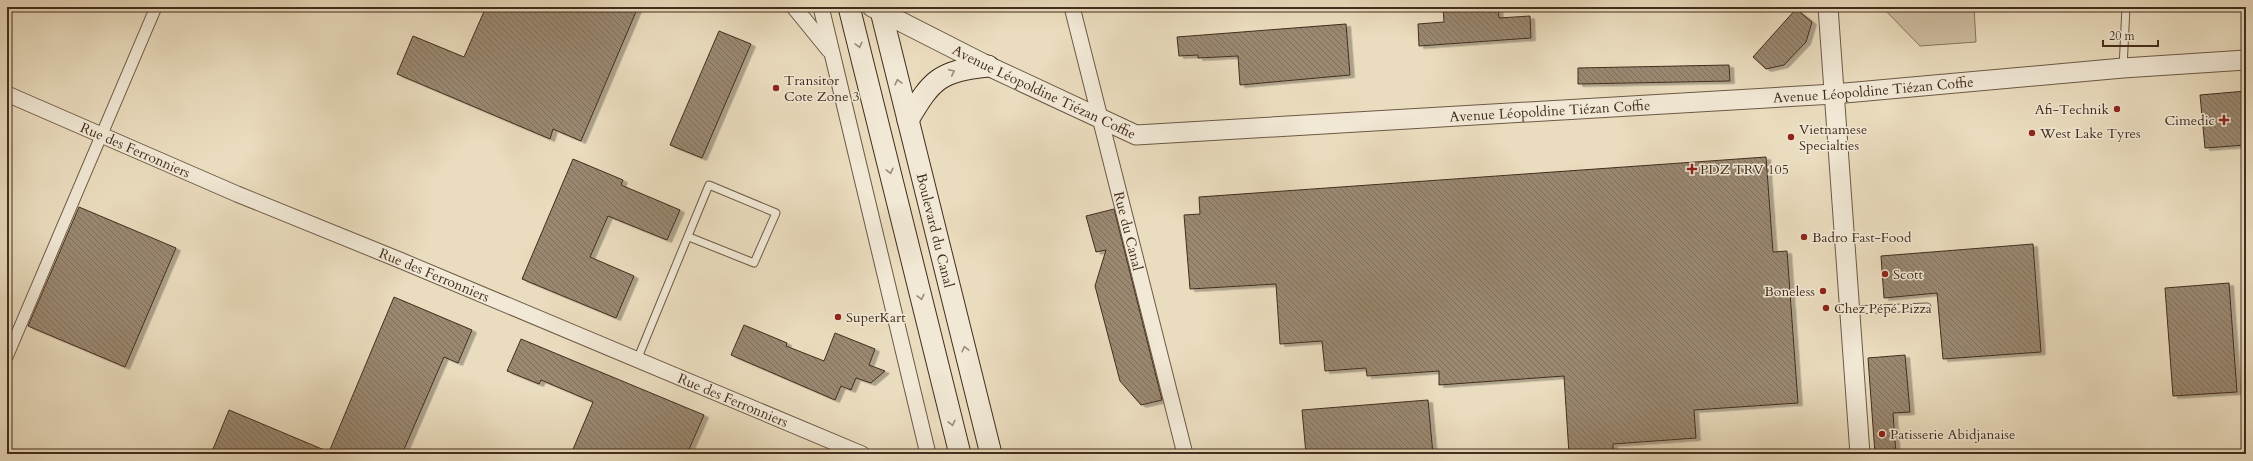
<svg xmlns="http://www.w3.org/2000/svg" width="2253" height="461" font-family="Cardo,serif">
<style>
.garden{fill:#cebea3;stroke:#887660}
.building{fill:url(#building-back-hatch);stroke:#432d1d;filter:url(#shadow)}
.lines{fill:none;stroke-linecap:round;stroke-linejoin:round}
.service-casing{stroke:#6d5945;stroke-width:9}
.pedestrian-casing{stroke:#6d5945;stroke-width:13}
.minor-casing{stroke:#6d5945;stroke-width:17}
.tertiary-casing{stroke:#6d5945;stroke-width:21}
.secondary-casing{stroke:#432d1d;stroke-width:23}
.service{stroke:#f1e8d5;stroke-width:7}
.pedestrian{stroke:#f1e8d5;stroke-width:11}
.minor{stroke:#f1e8d5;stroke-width:15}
.tertiary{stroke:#f1e8d5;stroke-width:19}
.secondary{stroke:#f1e8d5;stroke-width:21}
.oneway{stroke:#9a8a79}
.poi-dot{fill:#8f2418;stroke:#f1e8d5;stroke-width:1.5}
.labels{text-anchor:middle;stroke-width:3;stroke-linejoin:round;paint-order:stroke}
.poi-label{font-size:14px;fill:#432d1d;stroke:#f1e8d5;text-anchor:start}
.street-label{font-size:14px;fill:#432d1d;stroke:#f1e8d5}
</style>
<defs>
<pattern id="building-back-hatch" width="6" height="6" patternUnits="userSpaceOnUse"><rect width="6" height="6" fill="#9a8871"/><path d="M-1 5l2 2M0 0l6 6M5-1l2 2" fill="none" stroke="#7f705c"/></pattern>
<filter id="shadow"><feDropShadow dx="4.5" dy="2.5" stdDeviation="0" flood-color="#0004"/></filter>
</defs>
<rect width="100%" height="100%" fill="#eadcbe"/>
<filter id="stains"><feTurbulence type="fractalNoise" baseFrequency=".005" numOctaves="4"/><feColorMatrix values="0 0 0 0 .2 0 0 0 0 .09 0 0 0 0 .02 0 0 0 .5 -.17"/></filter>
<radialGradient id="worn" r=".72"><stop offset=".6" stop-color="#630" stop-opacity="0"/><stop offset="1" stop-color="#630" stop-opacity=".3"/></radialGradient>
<!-- garden -->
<polygon class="garden" points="1882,7 1974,7 1976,42 1920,46"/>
<!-- building -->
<g class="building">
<polygon points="486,7 638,7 581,141 553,129 550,139 397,74 413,36 464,57"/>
<polygon points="1443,7 1498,7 1499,18 1530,16 1531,38 1419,46 1418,24 1444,22"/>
<polygon points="1796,9 1812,22 1806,42 1784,65 1766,69 1753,57"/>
<polygon points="1346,24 1350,75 1240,85 1238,56 1198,58 1198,55 1179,56 1177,37"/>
<polygon points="719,31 751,44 702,158 670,145"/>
<polygon points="1729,65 1730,81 1578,84 1578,68"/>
<polygon points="2246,91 2246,145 2205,148 2200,95"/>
<polygon points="1766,157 1773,252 1787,251 1798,403 1694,410 1696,438 1613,444 1613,454 1569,454 1564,376 1439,385 1439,371 1367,376 1366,368 1325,371 1322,341 1280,344 1276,284 1190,289 1184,215 1200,214 1199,197"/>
<polygon points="573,159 623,180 621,185 680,210 667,240 608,216 590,257 634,276 616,318 522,279"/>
<polygon points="79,207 176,248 125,367 28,326"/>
<polygon points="1114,209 1162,400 1141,405 1120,381 1095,286 1106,250 1096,252 1086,216"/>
<polygon points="2033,244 2041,352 1943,359 1937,293 1884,298 1881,256"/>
<polygon points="2229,283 2237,392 2173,396 2165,288"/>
<polygon points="394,297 472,330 458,363 444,357 402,454 211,454 229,410 329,452"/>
<polygon points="744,325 787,343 786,346 824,361 835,333 875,349 869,365 885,371 871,383 856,378 851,390 841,386 835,400 731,355"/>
<polygon points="521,339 704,415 687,454 571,454 593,402 541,380 539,384 507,371"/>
<polygon points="1905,355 1910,412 1893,413 1896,454 1875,454 1868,358"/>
<polygon points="1428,400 1433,454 1306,454 1302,410"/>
</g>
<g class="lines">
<!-- service casing -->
<g class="service-casing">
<g id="service">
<polyline points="2123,68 2126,7"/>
<polyline points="1851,310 1927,307"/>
<polyline points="637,360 709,185 776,213 754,263 689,237"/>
</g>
</g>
<!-- pedestrian casing -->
<g class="pedestrian-casing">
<polyline id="pedestrian" points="7,357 156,7"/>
</g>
<!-- minor casing -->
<g class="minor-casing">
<g id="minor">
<polyline points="794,7 829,50"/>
<polyline points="821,7 928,454"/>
<path id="s1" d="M1072,7L1185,454"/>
<path id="s2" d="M7,94L237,194L402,261L862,454"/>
</g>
</g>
<!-- tertiary casing -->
<g class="tertiary-casing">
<g id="tertiary">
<path id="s3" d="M872,7L988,66L1136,135L1834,94L2123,68L2246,60"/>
<polyline points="1828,7 1860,454"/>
</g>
</g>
<!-- secondary casing -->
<g class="secondary-casing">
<g id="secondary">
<polyline points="849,7 960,454"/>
<path id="s4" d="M880,7L991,454"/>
<path d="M908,120C932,79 940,71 988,66"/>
</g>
</g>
<!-- service -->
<use href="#service" class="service"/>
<!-- pedestrian -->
<use href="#pedestrian" class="pedestrian"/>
<!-- minor -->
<use href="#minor" class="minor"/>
<!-- tertiary -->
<use href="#tertiary" class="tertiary"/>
<!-- secondary -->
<use href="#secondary" class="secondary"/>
</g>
<!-- one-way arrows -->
<defs><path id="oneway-chevron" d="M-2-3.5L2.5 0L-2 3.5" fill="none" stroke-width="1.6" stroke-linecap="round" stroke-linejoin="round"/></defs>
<g class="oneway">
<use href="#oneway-chevron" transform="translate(859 45) rotate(76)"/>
<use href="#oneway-chevron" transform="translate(952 72) rotate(-25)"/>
<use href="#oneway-chevron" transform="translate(898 82) rotate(-104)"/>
<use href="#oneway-chevron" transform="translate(890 171) rotate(76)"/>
<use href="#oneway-chevron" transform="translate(921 297) rotate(76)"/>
<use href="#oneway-chevron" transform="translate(965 349) rotate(-104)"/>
<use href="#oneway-chevron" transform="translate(952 423) rotate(76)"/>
</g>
<!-- markers -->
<g class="poi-dot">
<circle cx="776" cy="88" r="4"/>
<circle cx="2117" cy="109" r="4"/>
<path d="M2222 114h4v4h4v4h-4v4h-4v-4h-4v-4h4z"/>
<circle cx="2032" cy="133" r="4"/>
<circle cx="1791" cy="137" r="4"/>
<path d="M1690 163h4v4h4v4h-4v4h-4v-4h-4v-4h4z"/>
<circle cx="1804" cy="237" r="4"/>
<circle cx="1885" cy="274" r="4"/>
<circle cx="1823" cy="291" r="4"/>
<circle cx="1826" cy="308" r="4"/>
<circle cx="838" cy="317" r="4"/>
<circle cx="1882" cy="434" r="4"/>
</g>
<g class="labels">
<!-- poi labels -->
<g class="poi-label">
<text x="784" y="85">Transitor<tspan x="784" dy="16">Cote Zone 3</tspan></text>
<text x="2109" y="114" text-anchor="end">Afi-Technik</text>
<text x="2215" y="125" text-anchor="end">Cimedic</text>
<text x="1799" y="134">Vietnamese<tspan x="1799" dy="16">Specialties</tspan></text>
<text x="2040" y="138">West Lake Tyres</text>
<text x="1700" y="174">PDZ TRV 105</text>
<text x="1812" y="242">Badro Fast-Food</text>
<text x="1893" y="279">Scott</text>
<text x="1815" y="296" text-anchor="end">Boneless</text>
<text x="1834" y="313">Chez Pépé Pizza</text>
<text x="846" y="322">SuperKart</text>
<text x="1890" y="439">Patisserie Abidjanaise</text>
</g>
<!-- street labels -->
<g class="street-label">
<text dy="5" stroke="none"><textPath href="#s3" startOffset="1032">Avenue Léopoldine Tiézan Coffie</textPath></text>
<text dy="5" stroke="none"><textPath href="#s3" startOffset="192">Avenue Léopoldine Tiézan Coffie</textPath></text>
<text dy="5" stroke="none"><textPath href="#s3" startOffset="708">Avenue Léopoldine Tiézan Coffie</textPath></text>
<text dy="5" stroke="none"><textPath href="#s2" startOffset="140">Rue des Ferronniers</textPath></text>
<text dy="5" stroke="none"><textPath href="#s4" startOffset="230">Boulevard du Canal</textPath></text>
<text dy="5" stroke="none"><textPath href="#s1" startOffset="231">Rue du Canal</textPath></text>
<text dy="5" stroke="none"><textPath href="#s2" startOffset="464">Rue des Ferronniers</textPath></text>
<text dy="5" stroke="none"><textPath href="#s2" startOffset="788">Rue des Ferronniers</textPath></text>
</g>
</g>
<!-- margin -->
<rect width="2253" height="461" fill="none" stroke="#eadcbe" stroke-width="24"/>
<rect x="8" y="8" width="2237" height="445" fill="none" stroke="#432d1d" stroke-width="2"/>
<rect x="12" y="12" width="2229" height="437" fill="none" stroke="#432d1d"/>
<!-- scale -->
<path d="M2103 40v6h55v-6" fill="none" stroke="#432d1d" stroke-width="2"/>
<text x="2109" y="40" font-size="12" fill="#432d1d" stroke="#f1e8d5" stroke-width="3" paint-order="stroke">20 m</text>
<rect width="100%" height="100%" filter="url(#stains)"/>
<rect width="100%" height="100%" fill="url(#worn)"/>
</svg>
